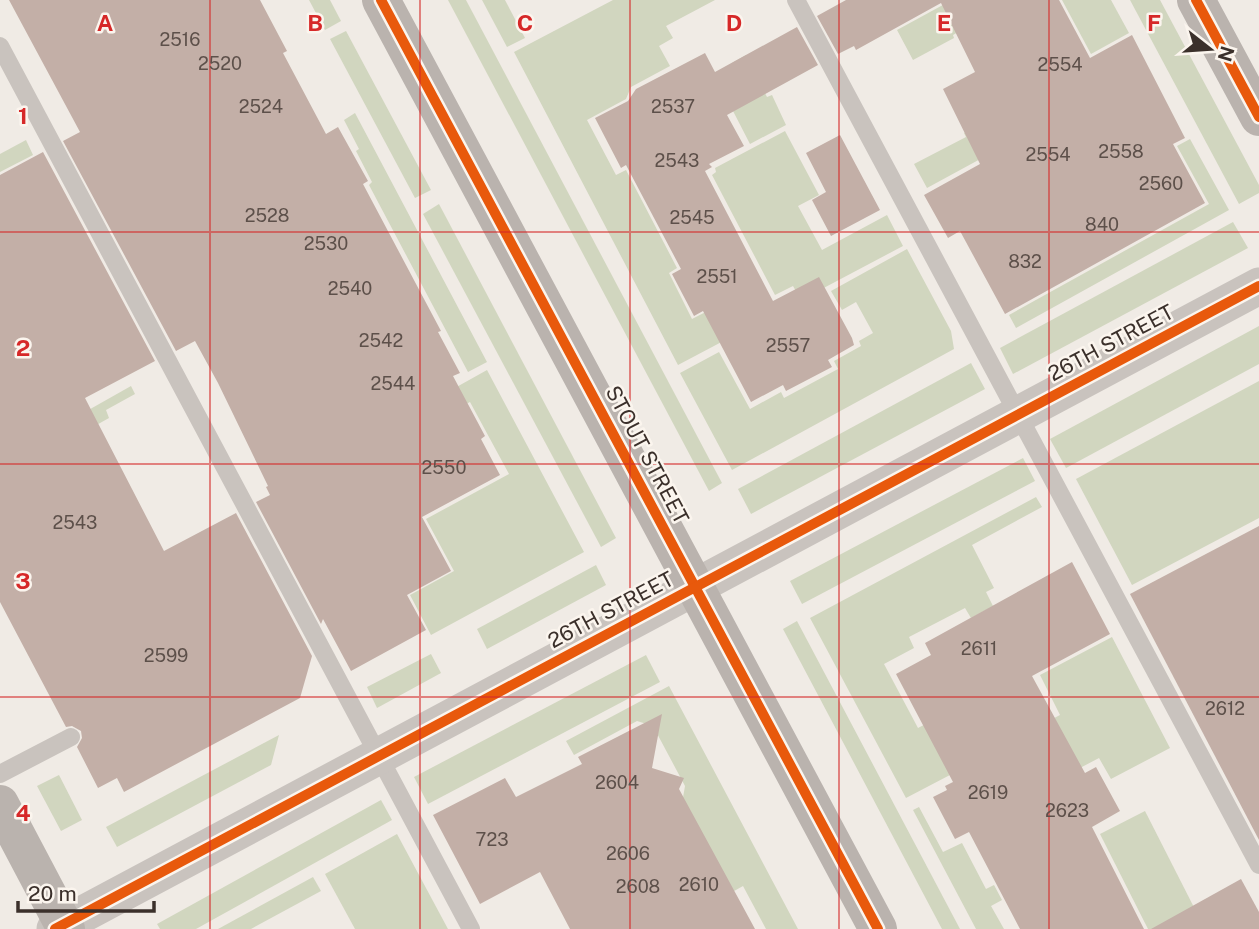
<svg xmlns="http://www.w3.org/2000/svg" width="1259" height="929" font-family="'Public Sans',sans-serif">
<style>
.green{fill:#d1d6bf}
.building{fill:#c3afa7}
.lines{fill:none;stroke-linecap:round;stroke-linejoin:round}
.lane{stroke:#c9c3be;stroke-width:18}
.street{stroke:#c9c3be;stroke-width:37}
.secondary{stroke:#bab3ae;stroke-width:38}
.cycleway-casing{stroke:#fbf5ee;stroke-width:15}
.cycleway{stroke:#e8590c;stroke-width:10}
.grid{fill:none;stroke:#d62828;stroke-width:2;stroke-opacity:0.55}
.labels{text-anchor:middle;stroke-width:5;stroke-linejoin:round;paint-order:stroke}
.number-label{font-size:18px;fill:#5d504a}
.street-label{font-size:21px;fill:#3b302b;stroke:#fbf5ee}
.grid-label{font-size:23px;text-anchor:middle;font-weight:bold;fill:#d62828;stroke:#fbf5ee;stroke-width:5;stroke-linejoin:round;paint-order:stroke}
</style>
<rect width="100%" height="100%" fill="#f0ebe5"/>
<!-- green -->
<g class="green">
<polygon points="309,0 330,0 341,21 325,30"/>
<polygon points="448,0 466,0 722,483 709,491"/>
<polygon points="482,0 505,0 525,38 507,47"/>
<polygon points="613,0 715,0 666,26 673,38 659,46 670,66 631,87 626,99 587,120 616,175 626,170 677,268 669,273 692,319 762,283 748,328 678,365 514,52"/>
<polygon points="952,0 979,20 953,35 954,38 913,60 897,30"/>
<polygon points="1062,0 1111,0 1129,33 1091,54"/>
<polygon points="1130,0 1160,0 1259,185 1259,193 1239,204"/>
<polygon points="346,31 431,190 415,198 330,39"/>
<polygon points="746,55 767,97 772,95 786,125 750,144 733,111 751,101 732,63"/>
<polygon points="355,113 487,362 468,372 369,185 372,182 356,151 359,149 344,120"/>
<polygon points="1043,125 927,188 914,164 966,137 964,133 971,129"/>
<polygon points="785,131 819,195 798,206 822,250 887,215 903,246 801,300 793,286 775,295 712,175 716,172 715,168"/>
<polygon points="1190,139 1229,210 1016,328 1009,315 1209,204 1177,146"/>
<polygon points="26,140 33,155 0,172 0,154"/>
<polygon points="439,204 616,538 601,547 423,214"/>
<polygon points="1233,222 1248,248 1013,374 1000,348"/>
<polygon points="907,249 951,331 954,349 732,470 680,373 719,352 750,409 781,392 784,398 838,369 834,361 861,346 859,341 873,333 856,302 842,310 831,291"/>
<polygon points="1259,326 1259,364 1066,468 1050,439"/>
<polygon points="971,363 985,389 751,514 738,489"/>
<polygon points="487,370 584,552 431,635 410,595 454,571 426,519 509,474 470,402 433,421 419,408"/>
<polygon points="1259,381 1259,518 1132,585 1076,479"/>
<polygon points="131,386 135,394 106,410 109,418 0,479 0,460"/>
<polygon points="1023,458 1035,481 802,604 790,581"/>
<polygon points="1036,497 1042,507 972,545 994,588 986,592 993,606 971,618 965,608 909,637 914,648 884,664 918,728 954,709 1013,742 906,798 810,618"/>
<polygon points="596,565 606,585 487,649 477,629"/>
<polygon points="797,621 960,929 942,929 783,629"/>
<polygon points="1112,637 1170,748 1111,779 1099,758 1042,788 1016,738 1060,715 1040,675"/>
<polygon points="431,654 441,673 377,708 367,687"/>
<polygon points="646,655 660,682 428,804 414,777"/>
<polygon points="669,686 798,929 766,929 743,886 727,895 681,809 685,786 653,726 637,721 574,755 566,741"/>
<polygon points="279,735 271,765 117,847 106,827"/>
<polygon points="59,775 82,820 61,831 37,786"/>
<polygon points="381,800 392,820 196,929 160,929 157,924"/>
<polygon points="919,807 943,852 962,843 986,889 994,885 1002,900 991,906 1004,929 976,929 913,810"/>
<polygon points="1145,811 1205,929 1148,929 1100,834"/>
<polygon points="397,834 448,929 355,929 325,874"/>
<polygon points="313,877 321,891 251,929 218,929"/>
</g>
<!-- building -->
<g class="building">
<polygon points="9,0 260,0 287,51 283,53 326,134 338,127 368,181 363,184 441,331 438,332 460,373 453,376 485,436 481,439 500,475 422,517 451,571 407,595 426,630 351,671 323,619 321,624 256,502 270,495 266,487 268,486 218,383 195,341 176,351 63,141 80,132"/>
<polygon points="846,0 1059,0 1090,58 1132,35 1185,138 1173,144 1205,203 1005,314 960,231 948,238 924,195 980,164 943,89 975,72 941,3 856,50 854,46 838,54 817,16"/>
<polygon points="797,27 818,65 727,115 744,146 709,164 712,167 705,171 773,301 819,277 852,338 854,345 828,360 832,367 786,391 783,385 751,402 703,311 694,316 672,274 681,269 626,165 621,168 595,118 628,101 636,89 705,53 715,72"/>
<polygon points="840,135 880,210 831,236 812,200 826,192 806,153"/>
<polygon points="43,152 155,361 85,398 164,551 236,513 312,656 300,698 124,792 117,778 98,788 77,747 82,738 81,731 72,726 66,727 0,602 0,175"/>
<polygon points="1259,526 1259,840 1130,594"/>
<polygon points="1072,562 1110,634 1032,676 1085,773 1096,767 1120,811 1092,827 1144,929 1020,929 969,832 955,839 933,797 947,790 945,786 953,782 896,674 931,655 925,643"/>
<polygon points="662,714 652,768 684,778 679,789 755,929 570,929 540,872 480,904 433,815 505,778 516,797 582,764 578,757"/>
<polygon points="1241,879 1259,912 1259,929 1151,929"/>
</g>
<g class="lines">
<!-- lane -->
<g class="lane">
<polyline points="796,0 1259,865"/>
<polyline points="0,46 471,929"/>
<polyline points="0,774 71,737"/>
</g>
<!-- street -->
<polyline class="street" points="55,929 1259,286"/>
<!-- secondary -->
<g class="secondary">
<polyline points="381,0 878,929"/>
<polyline points="1196,0 1259,117"/>
<polyline points="0,804 66,929"/>
</g>
<!-- cycleway casing -->
<g class="cycleway-casing">
<g id="cycleway">
<polyline points="381,0 878,929"/>
<polyline points="1196,0 1259,117"/>
<polyline points="55,929 1259,286"/>
</g>
</g>
<!-- cycleway -->
<use href="#cycleway" class="cycleway"/>
</g>
<!-- grid -->
<path class="grid" d="M210,0V929M420,0V929M630,0V929M839,0V929M1049,0V929M0,232H1259M0,464H1259M0,697H1259"/>
<g class="labels">
<!-- number labels -->
<g class="number-label">
<text x="180" y="46">2516</text>
<text x="220" y="70">2520</text>
<text x="1060" y="71">2554</text>
<text x="261" y="113">2524</text>
<text x="673" y="113">2537</text>
<text x="1121" y="158">2558</text>
<text x="1048" y="161">2554</text>
<text x="677" y="167">2543</text>
<text x="1161" y="190">2560</text>
<text x="267" y="222">2528</text>
<text x="692" y="224">2545</text>
<text x="1102" y="231">840</text>
<text x="326" y="250">2530</text>
<text x="1025" y="268">832</text>
<text x="717" y="283">2551</text>
<text x="350" y="295">2540</text>
<text x="381" y="347">2542</text>
<text x="788" y="352">2557</text>
<text x="393" y="390">2544</text>
<text x="444" y="474">2550</text>
<text x="75" y="529">2543</text>
<text x="979" y="655">2611</text>
<text x="166" y="662">2599</text>
<text x="1225" y="715">2612</text>
<text x="617" y="789">2604</text>
<text x="988" y="799">2619</text>
<text x="1067" y="817">2623</text>
<text x="492" y="846">723</text>
<text x="628" y="860">2606</text>
<text x="699" y="891">2610</text>
<text x="638" y="893">2608</text>
</g>
<!-- street labels -->
<g class="street-label">
<text transform="translate(1111 343) rotate(-28)" y="7">26TH STREET</text>
<text transform="translate(647 455) rotate(62)" y="7">STOUT STREET</text>
<text transform="translate(611 610) rotate(-28)" y="7">26TH STREET</text>
</g>
</g>
<g class="grid-label">
<text x="105" y="31">A</text>
<text x="315" y="31">B</text>
<text x="525" y="31">C</text>
<text x="734" y="31">D</text>
<text x="944" y="31">E</text>
<text x="1154" y="31">F</text>
<text x="23" y="124">1</text>
<text x="23" y="356">2</text>
<text x="23" y="589">3</text>
<text x="23" y="821">4</text>
</g>
<!-- north arrow -->
<g transform="translate(1210 49) rotate(107)" stroke="#fbf5ee" stroke-width="5" paint-order="stroke">
<path d="M0-5L12 26L0 18L-12 26Z" fill="#3b302b"/>
<text y="-10" font-size="19" font-weight="bold" text-anchor="middle" fill="#3b302b">N</text>
</g>
<!-- scale -->
<path d="M18 901v10h136v-10" fill="none" stroke="#3b302b" stroke-width="3.5"/>
<text x="28" y="901" font-size="21" fill="#3b302b" stroke="#fbf5ee" stroke-width="5" paint-order="stroke">20 m</text>
</svg>
